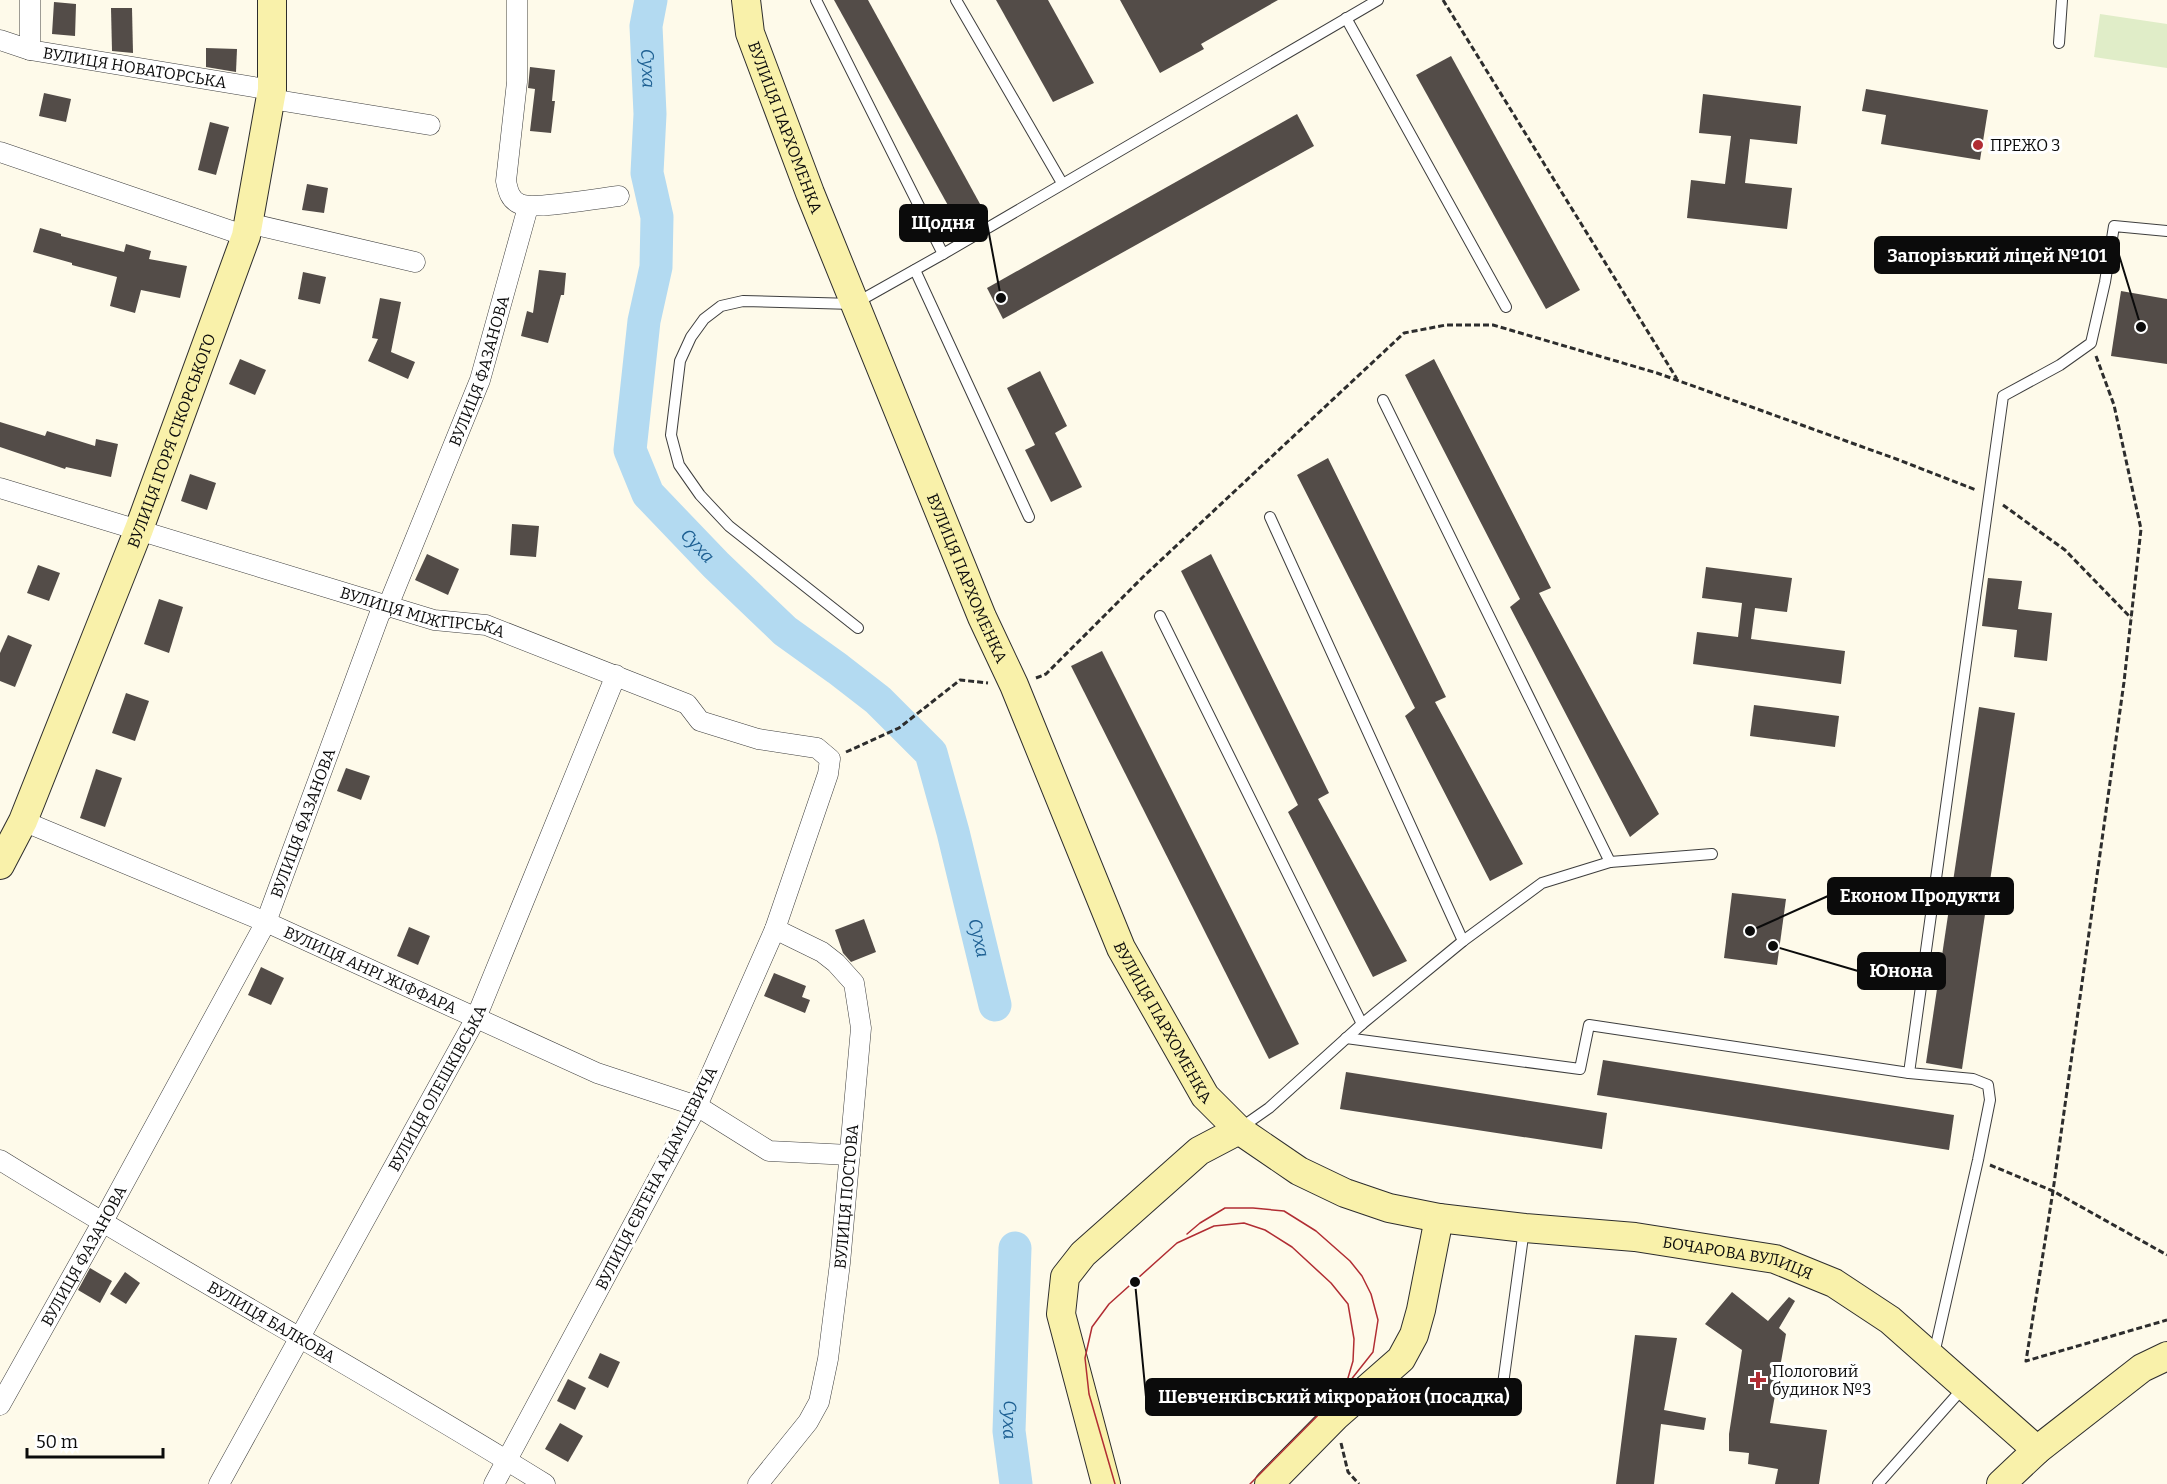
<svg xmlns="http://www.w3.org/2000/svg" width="2167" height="1484" font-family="Bitter,serif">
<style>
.pitch{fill:#e0edc8}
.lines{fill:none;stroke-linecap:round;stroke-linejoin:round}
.river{stroke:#b3daf1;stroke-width:33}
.building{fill:#534c48}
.lane-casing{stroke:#3e3e3e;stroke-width:12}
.street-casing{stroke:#3e3e3e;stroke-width:21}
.secondary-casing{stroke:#2d2d2d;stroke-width:30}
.path{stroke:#2d2d2d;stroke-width:3;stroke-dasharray:6 3;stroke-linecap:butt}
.lane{stroke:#fff;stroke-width:10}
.street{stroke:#fff;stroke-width:20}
.secondary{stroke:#f9f1aa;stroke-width:28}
.tram{stroke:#b12d33;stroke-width:1.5}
.poi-dot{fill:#b12d33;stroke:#fff;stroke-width:2}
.labels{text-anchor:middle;stroke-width:6;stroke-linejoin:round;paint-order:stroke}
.street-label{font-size:16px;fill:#0b0b0b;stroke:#fff}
.poi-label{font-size:16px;fill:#0b0b0b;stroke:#fff;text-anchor:start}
.water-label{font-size:18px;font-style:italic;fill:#1e6093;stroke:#fff}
.leader{fill:none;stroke:#0b0b0b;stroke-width:2}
.callout-dot{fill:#0b0b0b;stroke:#fff;stroke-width:2}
.callout{fill:#0b0b0b;stroke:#0b0b0b;stroke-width:2}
.callout-label{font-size:18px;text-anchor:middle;font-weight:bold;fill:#fff}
</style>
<rect width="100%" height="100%" fill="#fefaea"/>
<!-- pitch -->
<polygon class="pitch" points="2100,14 2167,24 2167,68 2094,57"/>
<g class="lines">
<!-- river -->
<g class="river">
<path id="s1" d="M651,0L646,26L650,114L647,173L657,217L656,267L644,321L630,450L648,494L716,565L785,631L838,669L878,700L931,753L953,832L995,1005"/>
<path id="s2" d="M1015,1248L1009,1431L1016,1484"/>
</g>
</g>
<!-- building -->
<g class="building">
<polygon points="834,0 868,0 985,213 960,227"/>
<polygon points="996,0 1048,0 1094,83 1053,102"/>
<polygon points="1120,0 1278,0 1201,44 1204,49 1160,73"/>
<polygon points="54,2 76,4 75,36 52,34"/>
<polygon points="111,8 132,8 133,53 112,51"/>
<polygon points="206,48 237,49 236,72 206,67"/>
<polygon points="1451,56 1580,290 1546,309 1416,75"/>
<polygon points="530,67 555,70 552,101 555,101 551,133 530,131 535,89 528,88"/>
<polygon points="1866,89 1988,110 1980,160 1881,144 1886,115 1862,111"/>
<polygon points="44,93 71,99 66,122 39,116"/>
<polygon points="1703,94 1801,106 1797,144 1750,139 1745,183 1792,188 1787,229 1687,218 1691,180 1725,184 1731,136 1699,133"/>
<polygon points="1297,114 1314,146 1003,319 987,288"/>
<polygon points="210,122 229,127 216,175 198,170"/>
<polygon points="307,184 328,188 324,213 302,210"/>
<polygon points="40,228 61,234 61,236 124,252 126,244 151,251 149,259 187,266 180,298 141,290 135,313 110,306 117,277 72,265 72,263 33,252"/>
<polygon points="539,270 566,273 564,295 561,295 548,343 521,336 527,311 533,313"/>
<polygon points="303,272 326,277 320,304 298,299"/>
<polygon points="2121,291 2167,299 2167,364 2111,356"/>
<polygon points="380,298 401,302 391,352 415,362 408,379 368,361 378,339 372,338"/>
<polygon points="240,359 266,370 255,395 229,384"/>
<polygon points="1434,359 1551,588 1539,593 1659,814 1630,837 1510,607 1520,599 1405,375"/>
<polygon points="1040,371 1067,426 1055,433 1082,487 1051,502 1025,450 1035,445 1007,388"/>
<polygon points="0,422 45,436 47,431 95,446 96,439 118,444 111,477 66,467 65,469 0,447"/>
<polygon points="1328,458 1446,697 1435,702 1523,864 1490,881 1405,716 1415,708 1297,475"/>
<polygon points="190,474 216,483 207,510 181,501"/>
<polygon points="512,524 539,526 536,557 510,555"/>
<polygon points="427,554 459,569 448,595 415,580"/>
<polygon points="1211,554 1329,793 1318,799 1407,961 1373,977 1288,812 1298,805 1181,571"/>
<polygon points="38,565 60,573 49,601 27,593"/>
<polygon points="1706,567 1792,578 1787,612 1755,608 1751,639 1845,651 1841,684 1693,664 1697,632 1738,637 1742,603 1702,598"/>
<polygon points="1988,578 2022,581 2018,609 2052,613 2047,661 2014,657 2017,630 1982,626"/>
<polygon points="159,599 183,607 169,653 144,644"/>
<polygon points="8,635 32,645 15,687 0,681 0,653"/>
<polygon points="1102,651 1299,1044 1269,1059 1071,666"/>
<polygon points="126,693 149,701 135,741 112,733"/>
<polygon points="1754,705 1839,716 1835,747 1750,736"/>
<polygon points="1979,707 2015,713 1962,1069 1926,1063"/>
<polygon points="346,768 370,776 361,800 337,791"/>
<polygon points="96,769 122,778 105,827 80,818"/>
<polygon points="1732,893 1786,899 1777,965 1724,958"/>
<polygon points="864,919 876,952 851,962 843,953 835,930"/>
<polygon points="409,927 430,936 418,965 397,956"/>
<polygon points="261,967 284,978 271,1005 248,995"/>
<polygon points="774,973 806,986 802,997 810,1000 805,1013 764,996"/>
<polygon points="1603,1060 1954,1115 1949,1150 1597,1095"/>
<polygon points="1346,1072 1607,1113 1602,1149 1340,1109"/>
<polygon points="90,1268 112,1281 100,1303 78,1290"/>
<polygon points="125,1272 140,1283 126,1304 110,1294"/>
<polygon points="1732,1292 1768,1321 1789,1297 1795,1301 1779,1328 1786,1334 1770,1423 1827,1430 1819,1484 1775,1484 1778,1469 1748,1464 1749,1453 1729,1451 1729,1434 1742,1350 1705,1324"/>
<polygon points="1635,1335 1677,1338 1664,1410 1706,1418 1704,1430 1661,1424 1654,1484 1616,1484"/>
<polygon points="600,1353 620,1362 608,1388 588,1378"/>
<polygon points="568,1379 586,1388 575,1410 557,1401"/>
<polygon points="560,1423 583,1436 568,1462 545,1449"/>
</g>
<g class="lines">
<!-- lane casing -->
<g class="lane-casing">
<g id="lane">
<polyline points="816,0 943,254"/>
<polyline points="956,0 1062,183"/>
<polyline points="1346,18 1506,307"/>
<polyline points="2059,43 2062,0"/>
<polyline points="915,270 1029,517"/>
<polyline points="1383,400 1610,862"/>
<polyline points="1270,517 1463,941"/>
<polyline points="1160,616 1362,1024"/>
<polyline points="858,628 729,526 700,495 679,465 671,435 680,361 691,337 704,319 721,306 743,301 854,304 943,254 1378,0"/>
<polyline points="1346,1038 1580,1069 1589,1025 1909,1073"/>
<polyline points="1239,1129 1269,1108 1362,1024 1463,941 1542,883 1610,862 1712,854"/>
<polyline points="1934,1354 1978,1160 1990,1100 1988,1085 1973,1079 1909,1073 2003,396 2060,365 2091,343 2105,282 2114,226 2167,231"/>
<polyline points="1501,1399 1524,1229"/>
<polyline points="1878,1484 1963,1388"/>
</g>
</g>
<!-- street casing -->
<g class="street-casing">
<g id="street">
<path d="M517,0V82L506,181C508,191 510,200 520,204C532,210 601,198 619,196"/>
<path id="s3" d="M0,40L30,50L272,90"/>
<polyline points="30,50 30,0"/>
<polyline points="271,99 430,125"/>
<polyline points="0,152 246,236"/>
<polyline points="248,223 415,262"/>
<path id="s4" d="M0,488L434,620L486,625L687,704L700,721L758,739L817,748L830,759L828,774L775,929L697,1106L494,1484"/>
<path id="s5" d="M23,821L266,922L597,1073L697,1106L769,1151L850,1155"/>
<path id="s6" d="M0,1160C179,1271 365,1372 545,1484"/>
<path id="s7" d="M0,1405L102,1223L266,922L380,613L388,606L480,380L528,207"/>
<path id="s8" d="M219,1484L476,1018L616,675"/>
<path id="s9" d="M758,1484L808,1422L819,1402L828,1359L840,1263L861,1028L854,983L836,963L822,952L775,929"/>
</g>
</g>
<!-- secondary casing -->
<g class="secondary-casing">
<g id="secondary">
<path id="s10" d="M746,0L750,33L810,193L982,617L1014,685L1121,948L1205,1096L1239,1130L1299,1171L1345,1193L1389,1208L1439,1218L1525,1228L1635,1237L1775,1259L1834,1283L1890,1320L2037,1450"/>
<path id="s11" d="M0,865L23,821L139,529L246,236L272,90V0"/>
<polyline points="1106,1484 1061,1314 1065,1277 1083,1254 1199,1151 1239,1130"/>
<polyline points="1269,1484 1336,1416 1401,1359 1414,1335 1421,1310 1439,1218"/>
<polyline points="2001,1484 2037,1450 2142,1368 2167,1356"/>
</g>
</g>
<!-- path -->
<g class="path">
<polyline points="1443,0 1677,379"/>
<polyline points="2096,356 2114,405 2141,529 2124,682 2053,1191 2026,1361 2167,1320"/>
<polyline points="2003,505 2065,550 2131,618"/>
<polyline points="1036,678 1046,674 1145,575 1404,333 1446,325 1493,325 1657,373 1899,460 1976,490"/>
<polyline points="846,752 899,728 960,680 988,683"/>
<polyline points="1990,1165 2053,1191 2167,1255"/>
<polyline points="1341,1443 1348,1472 1359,1484"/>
</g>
<!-- lane -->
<use href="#lane" class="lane"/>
<!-- street -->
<use href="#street" class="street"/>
<!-- secondary -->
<use href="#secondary" class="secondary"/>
<!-- tram -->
<g class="tram">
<polyline points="1187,1234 1200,1223 1225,1208 1253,1208 1284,1211 1316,1231 1350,1261 1362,1276 1371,1294 1378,1320 1373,1352 1350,1381"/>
<polyline points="1115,1484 1089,1394 1085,1358 1092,1327 1109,1304 1177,1243 1214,1226 1244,1223 1265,1230 1292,1247 1331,1283 1348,1304 1354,1339 1353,1361 1345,1388 1250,1484"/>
</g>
</g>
<!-- markers -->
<g class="poi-dot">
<circle cx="1978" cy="145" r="6"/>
<path d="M1755 1371h6v6h6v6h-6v6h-6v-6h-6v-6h6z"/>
</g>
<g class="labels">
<!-- street labels -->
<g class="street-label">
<text dy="6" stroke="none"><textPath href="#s3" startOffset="138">ВУЛИЦЯ НОВАТОРСЬКА</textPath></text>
<text dy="6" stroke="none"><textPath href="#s10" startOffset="134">ВУЛИЦЯ ПАРХОМЕНКА</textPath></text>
<text dy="6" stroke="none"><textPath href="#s7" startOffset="1144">ВУЛИЦЯ ФАЗАНОВА</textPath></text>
<text dy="6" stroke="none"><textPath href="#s11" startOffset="458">ВУЛИЦЯ ІГОРЯ СІКОРСЬКОГО</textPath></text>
<text dy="6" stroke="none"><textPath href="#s10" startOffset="620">ВУЛИЦЯ ПАРХОМЕНКА</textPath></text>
<text dy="6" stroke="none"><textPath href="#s4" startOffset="441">ВУЛИЦЯ МІЖГІРСЬКА</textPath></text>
<text dy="6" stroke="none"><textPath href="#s7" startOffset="657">ВУЛИЦЯ ФАЗАНОВА</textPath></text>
<text dy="6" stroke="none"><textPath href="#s5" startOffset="378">ВУЛИЦЯ АНРІ ЖІФФАРА</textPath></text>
<text dy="6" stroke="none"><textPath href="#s10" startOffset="1106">ВУЛИЦЯ ПАРХОМЕНКА</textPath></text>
<text dy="6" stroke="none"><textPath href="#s8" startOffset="452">ВУЛИЦЯ ОЛЕШКІВСЬКА</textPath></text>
<text transform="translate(656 1178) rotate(-63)" y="6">ВУЛИЦЯ ЄВГЕНА АДАМЦЕВИЧА</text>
<text dy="6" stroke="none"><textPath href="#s9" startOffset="310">ВУЛИЦЯ ПОСТОВА</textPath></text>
<text dy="6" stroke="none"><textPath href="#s7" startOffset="171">ВУЛИЦЯ ФАЗАНОВА</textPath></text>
<text dy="6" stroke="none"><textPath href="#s10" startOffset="1762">БОЧАРОВА ВУЛИЦЯ</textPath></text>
<text dy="6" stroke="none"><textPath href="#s6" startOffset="316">ВУЛИЦЯ БАЛКОВА</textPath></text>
</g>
<!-- poi labels -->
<g class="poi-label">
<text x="1990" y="151">ПРЕЖО 3</text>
<text x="1772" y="1377">Пологовий<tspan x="1772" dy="18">будинок №3</tspan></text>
</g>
<!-- water labels -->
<g class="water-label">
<text dy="6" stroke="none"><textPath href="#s1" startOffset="69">Суха</textPath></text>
<text dy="6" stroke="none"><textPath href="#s1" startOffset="573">Суха</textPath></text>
<text dy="6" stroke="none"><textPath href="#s1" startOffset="1077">Суха</textPath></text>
<text dy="6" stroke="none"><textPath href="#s2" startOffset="172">Суха</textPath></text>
</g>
</g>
<!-- callouts -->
<path class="leader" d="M1001 298L987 223M2141 327L2119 255M1750 931L1828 896M1773 946L1858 971M1135 1282L1146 1397"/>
<g class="callout-dot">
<circle cx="1001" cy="298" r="6"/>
<circle cx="2141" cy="327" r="6"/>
<circle cx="1750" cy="931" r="6"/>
<circle cx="1773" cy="946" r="6"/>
<circle cx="1135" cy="1282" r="6"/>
</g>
<g class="callout">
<rect x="900" y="205" width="87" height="36" rx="6"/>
<rect x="1875" y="237" width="244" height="36" rx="6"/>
<rect x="1828" y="878" width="185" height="36" rx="6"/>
<rect x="1858" y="953" width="87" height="36" rx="6"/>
<rect x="1146" y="1379" width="375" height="36" rx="6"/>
</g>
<g class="callout-label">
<text x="943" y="229">Щодня</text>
<text x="1997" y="262">Запорізький ліцей №101</text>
<text x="1920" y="902">Економ Продукти</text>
<text x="1901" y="977">Юнона</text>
<text x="1334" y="1403">Шевченківський мікрорайон (посадка)</text>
</g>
<!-- scale -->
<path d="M27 1448v9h136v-9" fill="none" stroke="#0b0b0b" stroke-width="3"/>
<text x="36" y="1448" font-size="18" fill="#0b0b0b" stroke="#ffffff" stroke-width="4.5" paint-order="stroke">50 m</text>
</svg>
